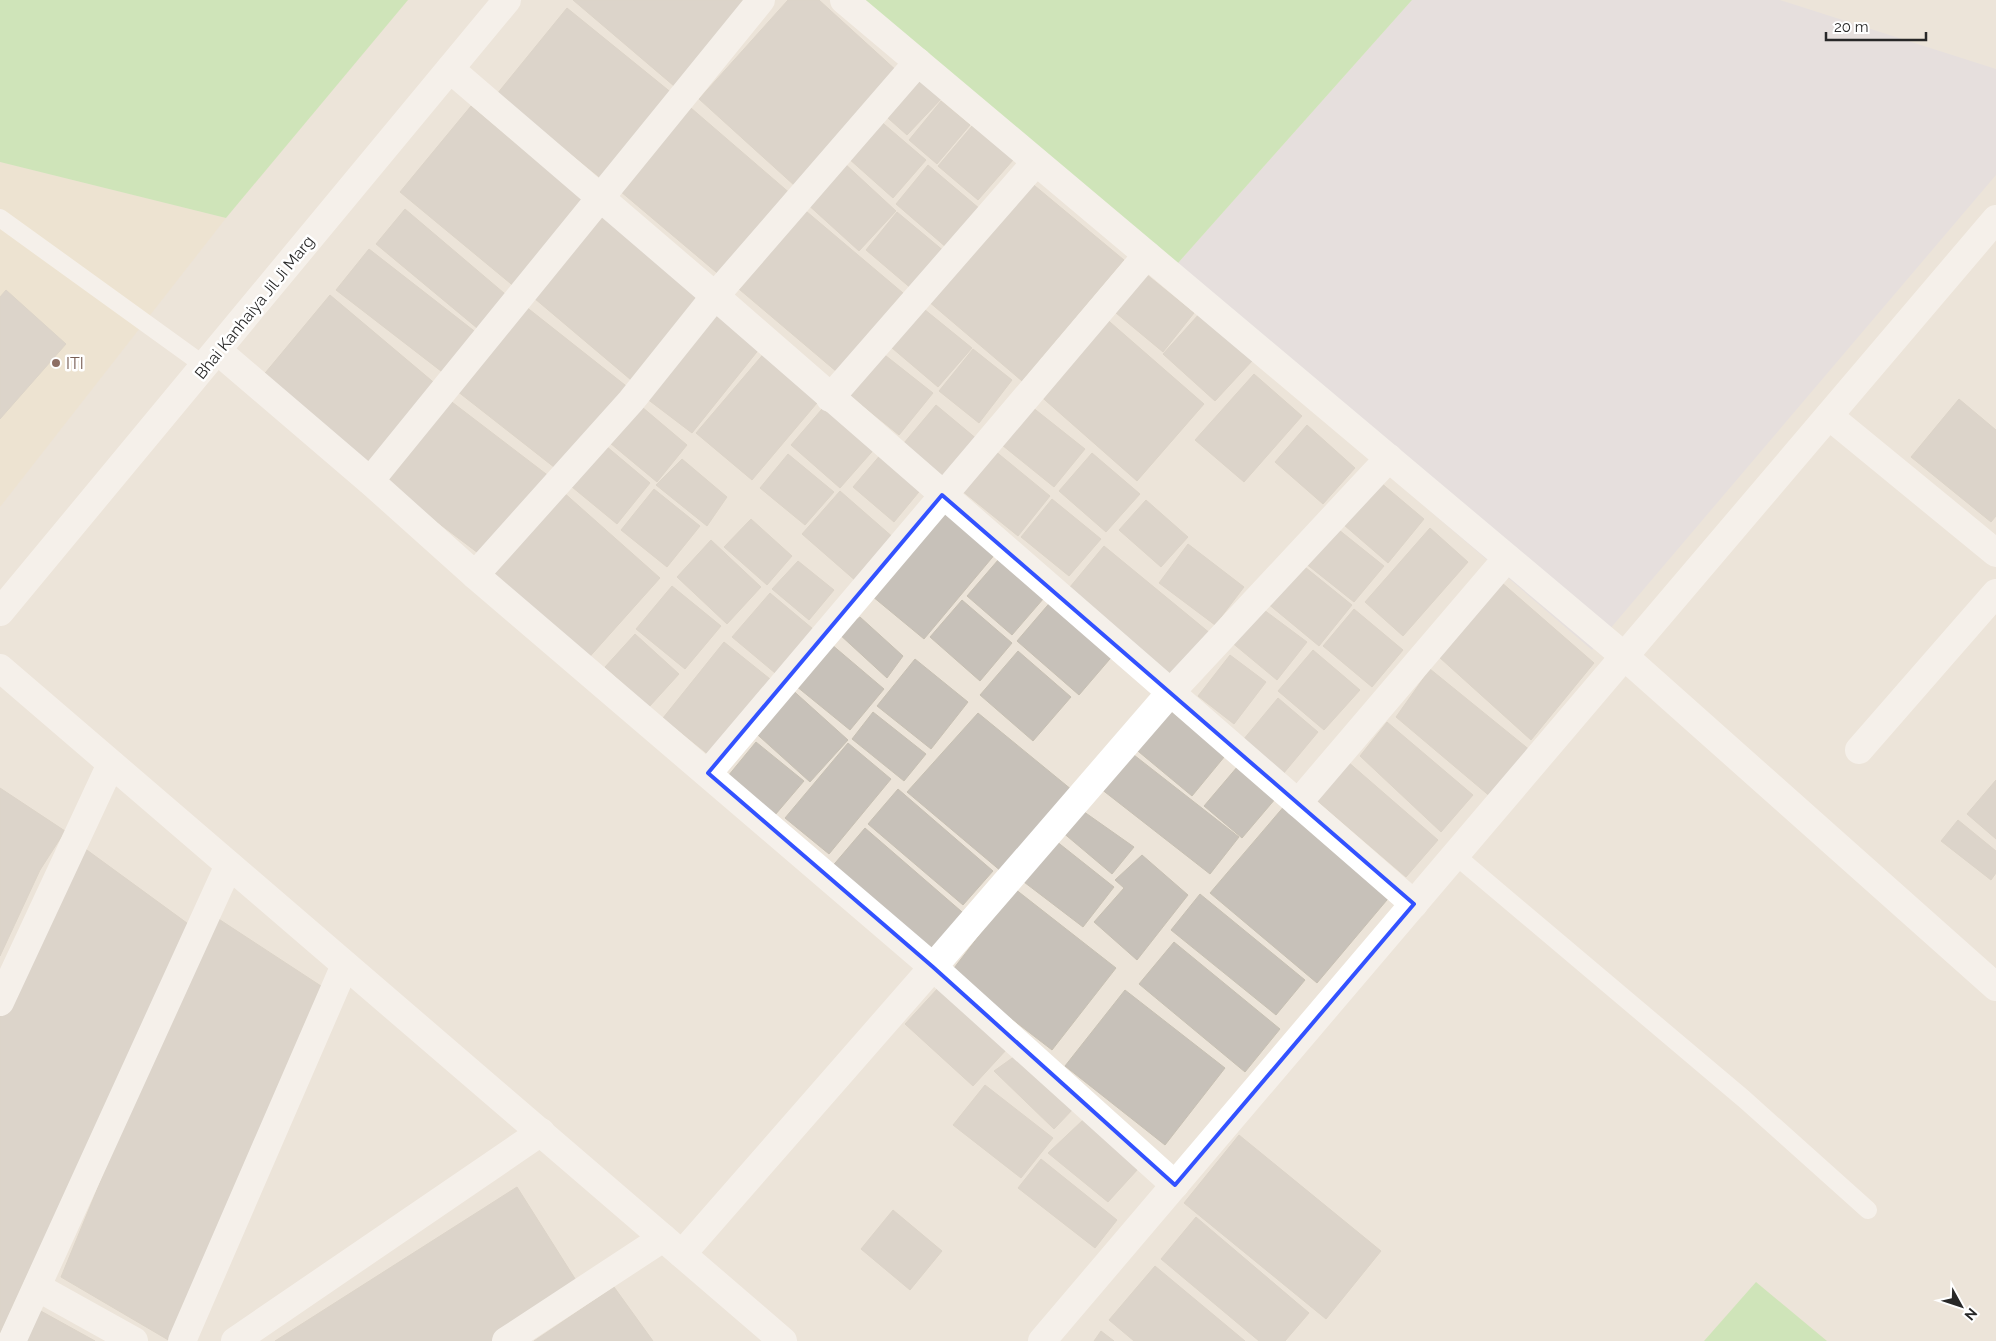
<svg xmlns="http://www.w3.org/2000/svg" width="1996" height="1341" font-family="Raleway,sans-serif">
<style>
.industrial{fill:#dddae3}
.education{fill:#eee3c7}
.green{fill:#ace593}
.building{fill:#c7c1b9;stroke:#c7c0b3}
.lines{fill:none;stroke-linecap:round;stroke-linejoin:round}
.lane{stroke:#fff;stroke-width:18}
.street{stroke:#fff;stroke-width:28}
.secondary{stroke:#fff;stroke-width:28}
.marked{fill:none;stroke:#3352ff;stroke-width:4;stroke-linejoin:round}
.education-dot{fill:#8d6e63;stroke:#fff;stroke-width:2}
.labels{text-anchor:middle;stroke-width:5;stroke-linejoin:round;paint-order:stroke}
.street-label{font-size:16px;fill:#282828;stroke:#fff}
.education-label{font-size:16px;fill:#785e54;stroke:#fff;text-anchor:start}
</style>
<rect width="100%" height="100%" fill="#ece4d9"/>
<!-- industrial -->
<polygon class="industrial" points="1412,0 1780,0 1996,69 1996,175 1592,650 1162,281"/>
<!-- education -->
<polygon class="education" points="0,162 226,218 0,507"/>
<!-- green -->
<g class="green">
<polygon points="0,0 408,0 226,218 0,162"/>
<polygon points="834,0 1412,0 1162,281"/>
<polygon points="1756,1282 1827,1341 1704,1341"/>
</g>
<!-- building -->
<g class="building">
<polygon points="573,0 746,0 674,86"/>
<polygon points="788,0 819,0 898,72 795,186 699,99"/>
<polygon points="567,8 673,94 603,180 497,94"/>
<polygon points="914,73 942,98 907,135 880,111"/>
<polygon points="941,101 970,125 937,164 909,140"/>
<polygon points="471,106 587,203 516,288 400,192"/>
<polygon points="691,108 792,195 722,277 620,191"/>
<polygon points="878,119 926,160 893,198 848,158"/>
<polygon points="972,126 1013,160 978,200 938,166"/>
<polygon points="843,162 896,211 859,251 805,202"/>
<polygon points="928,165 980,209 947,248 896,204"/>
<polygon points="1029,181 1124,260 1022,381 928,301"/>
<polygon points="800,206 903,293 837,372 733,284"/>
<polygon points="405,209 511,299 483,333 376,244"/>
<polygon points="897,212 945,252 913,290 866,250"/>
<polygon points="604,214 707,301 637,385 534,298"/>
<polygon points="369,249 482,337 450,378 336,290"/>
<polygon points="1141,270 1194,313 1163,352 1110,308"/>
<polygon points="6,290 66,344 0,419 0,297"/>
<polygon points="330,295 438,386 369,468 261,378"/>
<polygon points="919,305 972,348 938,387 885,342"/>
<polygon points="525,306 630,389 559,471 457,391"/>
<polygon points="710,309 760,348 692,433 642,395"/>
<polygon points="1200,313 1252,361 1215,401 1163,354"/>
<polygon points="1103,316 1204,404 1137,481 1037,393"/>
<polygon points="973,349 1012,380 979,423 939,391"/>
<polygon points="766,351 822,397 752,480 696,433"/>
<polygon points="881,352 933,393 899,435 847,393"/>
<polygon points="1254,374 1302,416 1244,482 1195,440"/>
<polygon points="444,396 550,477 482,556 380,479"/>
<polygon points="1959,399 1996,430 1996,516 1991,522 1911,457"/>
<polygon points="828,402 877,446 840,488 791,445"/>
<polygon points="1027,403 1085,449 1054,487 997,441"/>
<polygon points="936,405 978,440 945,478 904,443"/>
<polygon points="642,407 687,445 657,482 610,443"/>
<polygon points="1307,425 1355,468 1323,504 1275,462"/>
<polygon points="600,441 650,483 617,524 566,482"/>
<polygon points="989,446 1050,496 1018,536 956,486"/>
<polygon points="882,453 923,487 894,522 853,487"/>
<polygon points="1092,453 1140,494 1106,532 1059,491"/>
<polygon points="788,454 834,492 805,525 760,488"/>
<polygon points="682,459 727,497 707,526 656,485"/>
<polygon points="1380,482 1424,519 1388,563 1344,525"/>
<polygon points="654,489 700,526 667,567 621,530"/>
<polygon points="562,491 660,578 585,662 487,575"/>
<polygon points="840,491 895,539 857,582 802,534"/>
<polygon points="1052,499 1101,539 1069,576 1021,537"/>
<polygon points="1146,500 1188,537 1161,567 1119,530"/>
<polygon points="945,509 996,553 924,639 872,596"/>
<polygon points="751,519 792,556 767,585 724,547"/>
<polygon points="1334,526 1384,566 1354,602 1305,563"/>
<polygon points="1430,528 1468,562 1403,636 1365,602"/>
<polygon points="711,540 761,587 727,624 677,577"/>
<polygon points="1188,544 1244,587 1215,625 1159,583"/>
<polygon points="1104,546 1211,634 1172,681 1065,593"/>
<polygon points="1005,552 1050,591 1012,635 967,596"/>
<polygon points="798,561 834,590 809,620 772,589"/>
<polygon points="1300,563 1352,605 1319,646 1267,603"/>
<polygon points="1501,582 1594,663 1531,740 1439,657"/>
<polygon points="672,586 721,626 685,669 636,629"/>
<polygon points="770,593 819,634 781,678 732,637"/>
<polygon points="1053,599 1115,653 1079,695 1017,641"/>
<polygon points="962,600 1012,643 980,681 930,637"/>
<polygon points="1260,607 1307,642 1277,680 1230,641"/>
<polygon points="1354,609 1403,650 1372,687 1323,646"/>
<polygon points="860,617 903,656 887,678 838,633"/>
<polygon points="635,634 679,674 649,707 605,667"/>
<polygon points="724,642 775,683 714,759 663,718"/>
<polygon points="831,644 884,689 850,730 796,686"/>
<polygon points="1313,650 1360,690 1324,730 1278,691"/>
<polygon points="1018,651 1071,697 1033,741 980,695"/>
<polygon points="1230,655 1266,682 1234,724 1198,696"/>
<polygon points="915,659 968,702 931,749 877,706"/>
<polygon points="1430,669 1531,751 1492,798 1396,717"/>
<polygon points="788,686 848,740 810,782 750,728"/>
<polygon points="1278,698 1318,732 1283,774 1243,740"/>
<polygon points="1166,707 1225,756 1192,796 1133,747"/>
<polygon points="873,712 926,754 904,781 852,739"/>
<polygon points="978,713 1072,790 1002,872 907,792"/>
<polygon points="1387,722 1473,795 1441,832 1360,756"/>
<polygon points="756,742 804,781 775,815 728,776"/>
<polygon points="848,743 891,779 829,854 785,818"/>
<polygon points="1125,748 1239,837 1210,874 1096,785"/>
<polygon points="1347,761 1438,840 1406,877 1314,798"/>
<polygon points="1238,766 1276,798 1242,838 1204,806"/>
<polygon points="1996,780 1996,839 1967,814"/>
<polygon points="0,788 65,831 40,870 0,956"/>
<polygon points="898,789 993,871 963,905 868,824"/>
<polygon points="1286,804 1392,894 1317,983 1210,893"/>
<polygon points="1080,809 1134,847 1112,874 1061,831"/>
<polygon points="1958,820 1996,851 1996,873 1991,880 1941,841"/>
<polygon points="865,828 969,918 935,958 830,869"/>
<polygon points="1056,841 1114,887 1083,927 1024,882"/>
<polygon points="80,845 191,926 0,1333 0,1016"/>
<polygon points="1142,855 1188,895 1137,960 1094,922 1124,888 1115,880"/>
<polygon points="1015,889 1116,968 1052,1050 951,972"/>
<polygon points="1200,894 1305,980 1276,1015 1171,930"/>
<polygon points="211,914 324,988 170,1341 61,1277"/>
<polygon points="1174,942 1280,1029 1245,1072 1139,984"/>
<polygon points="939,987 1007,1049 973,1086 905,1024"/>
<polygon points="1125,990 1225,1068 1165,1145 1065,1066"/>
<polygon points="1015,1056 1074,1108 1054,1129 994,1071"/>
<polygon points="985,1085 1053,1138 1021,1178 953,1125"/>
<polygon points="1083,1120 1138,1169 1108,1202 1048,1153"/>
<polygon points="1239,1135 1381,1251 1326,1319 1184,1203"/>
<polygon points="1041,1159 1117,1220 1095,1248 1018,1188"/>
<polygon points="517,1187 579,1285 491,1341 275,1341"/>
<polygon points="893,1210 942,1251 910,1290 861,1249"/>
<polygon points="1196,1217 1309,1313 1285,1341 1259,1341 1161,1259"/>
<polygon points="1155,1266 1245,1341 1134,1341 1109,1320"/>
<polygon points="614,1287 653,1341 534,1341"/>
<polygon points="39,1310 95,1341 21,1341"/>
<polygon points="1101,1331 1114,1341 1094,1341"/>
</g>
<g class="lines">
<!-- lane -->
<g class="lane">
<polyline points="0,218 205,366"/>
<polyline points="1455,855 1744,1099 1868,1210"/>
</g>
<!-- street -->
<g class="street">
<polyline points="844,0 1624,656 1996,987"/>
<polyline points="450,69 715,296 1414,904"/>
<polyline points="218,351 370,481 475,575 933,967 682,1254"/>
<polyline points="830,398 1036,162"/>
<polyline points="1829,416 1996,553"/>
<polyline points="370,481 761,0"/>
<polyline points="475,575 631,401 715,296 918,62"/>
<polyline points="1859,750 1996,593"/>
<polyline points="708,773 1147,255"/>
<polyline points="1298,803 1507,558"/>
<polyline points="0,1002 111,764"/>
<polyline points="1175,1185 933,967 1170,693 1389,458"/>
<polyline points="37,1287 134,1341"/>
<polyline points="12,1341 229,865"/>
<polyline points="182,1341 345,965"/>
<polyline points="235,1341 541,1132"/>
<polyline points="506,1341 663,1238"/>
<polyline points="1042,1341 1996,219"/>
</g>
<!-- secondary -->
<g class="secondary">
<polyline points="0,612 507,0"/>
<polyline points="0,668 783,1341"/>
</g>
</g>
<!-- marked area -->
<path d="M0 0H1996V1341H0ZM942,495L1414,904L1175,1185L933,967L708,773Z" fill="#ece4d9" fill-opacity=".55" fill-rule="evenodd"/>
<path class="marked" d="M942,495L1414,904L1175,1185L933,967L708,773Z"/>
<!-- markers -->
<circle class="education-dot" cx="56" cy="363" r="5"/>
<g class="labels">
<!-- street labels -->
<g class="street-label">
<text transform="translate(254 307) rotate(-51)" y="6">Bhai Kanhaiya Jil Ji Marg</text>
</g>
<!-- education labels -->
<g class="education-label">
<text x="66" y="369">ITI</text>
</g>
</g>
<!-- north arrow -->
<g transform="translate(1961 1306) rotate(130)" stroke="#ffffff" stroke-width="4" paint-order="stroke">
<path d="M0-4L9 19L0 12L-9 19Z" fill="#282828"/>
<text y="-8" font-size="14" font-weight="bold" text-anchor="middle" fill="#282828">N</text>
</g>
<!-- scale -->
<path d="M1826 32v8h100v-8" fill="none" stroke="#282828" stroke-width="2.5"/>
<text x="1834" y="32" font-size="15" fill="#282828" stroke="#ffffff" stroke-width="4" paint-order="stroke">20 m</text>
</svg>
